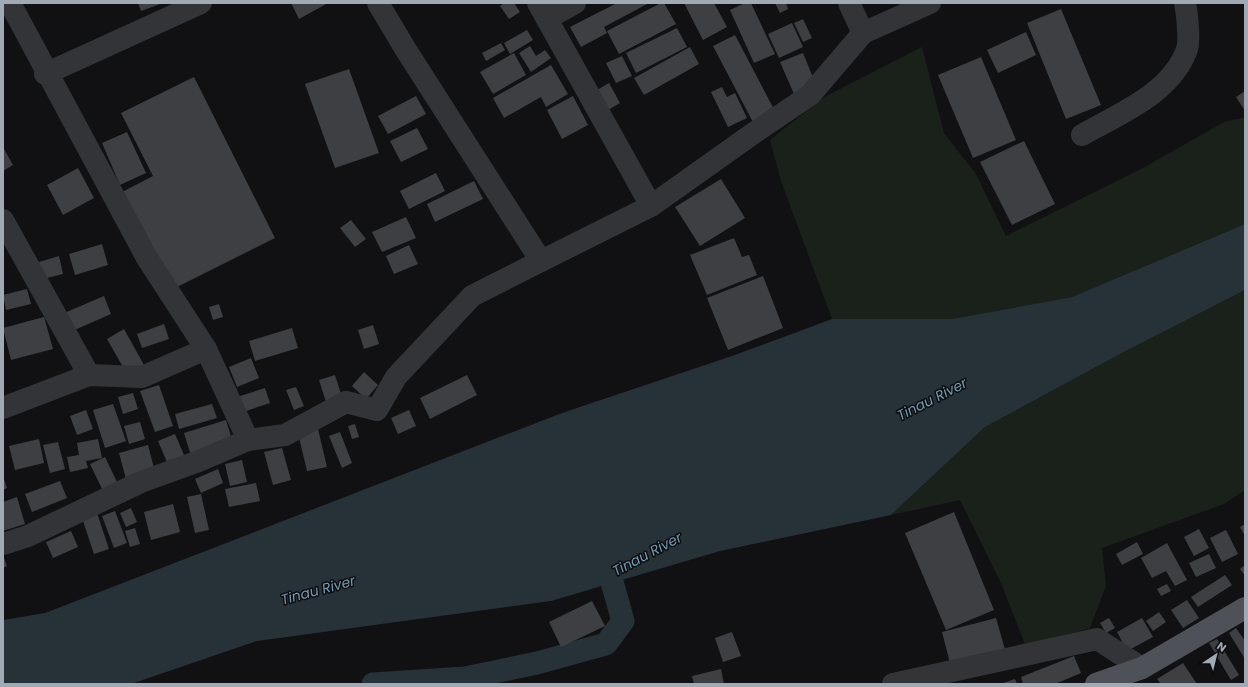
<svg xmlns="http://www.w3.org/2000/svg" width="1248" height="687" font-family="Poppins,sans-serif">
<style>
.green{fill:#19211a}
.water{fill:#273238}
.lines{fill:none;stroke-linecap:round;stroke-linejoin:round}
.canal{stroke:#273238;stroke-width:23}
.building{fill:#3d3f43}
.minor{stroke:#323438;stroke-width:22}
.major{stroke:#4e5158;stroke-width:22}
.labels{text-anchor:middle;stroke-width:3;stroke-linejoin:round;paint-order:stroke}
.water-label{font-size:14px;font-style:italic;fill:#749cb4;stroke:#0c0c0e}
</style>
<rect width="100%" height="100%" fill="#111113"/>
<!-- green -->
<g class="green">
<polygon points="922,47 944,133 976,174 1006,236 1143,168 1224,122 1245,117 1245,224 1072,297 952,319 832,319 781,181 770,140 824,97"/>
<polygon points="1245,290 1245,490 1224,504 1102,548 1106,586 1090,628 1026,647 1001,583 960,500 891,515 985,427 1120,354"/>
</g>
<!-- water -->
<polygon class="water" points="1245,224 1245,290 1120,354 985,427 891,515 720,551 551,601 257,641 131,684 3,684 3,620 45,613 562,413 732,356 832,319 952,319 1072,297"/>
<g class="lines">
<!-- canal -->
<polyline class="canal" points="373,684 465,678 537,663 606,644 623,621 610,575"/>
</g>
<!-- building -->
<g class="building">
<polygon points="138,3 163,3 141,11"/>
<polygon points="291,3 328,3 299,19"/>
<polygon points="504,3 514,3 520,12 509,19 500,6"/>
<polygon points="617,3 649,3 604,27 607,33 581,47 570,27"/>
<polygon points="661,3 664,3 676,24 619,54 607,31"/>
<polygon points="684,3 714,3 727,27 703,40"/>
<polygon points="745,3 751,3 775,54 754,63 730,10"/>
<polygon points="775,3 786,3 788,9 780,13"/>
<polygon points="1061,9 1101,105 1066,119 1027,23"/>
<polygon points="803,19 812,38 803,42 794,23"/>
<polygon points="792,23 803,47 779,58 768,34"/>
<polygon points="677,28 687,47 636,73 626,53"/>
<polygon points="527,30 533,40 510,54 504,43"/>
<polygon points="1026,32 1036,55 998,73 987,50"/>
<polygon points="735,35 777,115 755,126 713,46"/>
<polygon points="501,43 505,50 486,61 482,53"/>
<polygon points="530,46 536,56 545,50 551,58 531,72 519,53"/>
<polygon points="690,47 699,64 644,95 634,78"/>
<polygon points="514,53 526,75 493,94 480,72"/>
<polygon points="803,53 816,85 794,94 780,62"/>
<polygon points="622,56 632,76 616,83 606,63"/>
<polygon points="981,57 1016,140 973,158 938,75"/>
<polygon points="551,65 568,94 546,107 541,97 504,118 493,98"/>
<polygon points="349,69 379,153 335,168 305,84"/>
<polygon points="194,77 275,238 171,290 122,192 153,176 121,113"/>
<polygon points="609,83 620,103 608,110 597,90"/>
<polygon points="722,87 727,97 735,93 747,118 728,127 711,92"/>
<polygon points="1245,91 1245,111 1236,97"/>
<polygon points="416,96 426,114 388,134 378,116"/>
<polygon points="573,96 588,125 562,139 547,110"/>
<polygon points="417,128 428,149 401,162 390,141"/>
<polygon points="127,132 146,173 120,185 102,143"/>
<polygon points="1024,141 1055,204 1012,225 980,162"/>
<polygon points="3,147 13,165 3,171"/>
<polygon points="78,168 94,198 63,215 47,185"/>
<polygon points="436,173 445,191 409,209 400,191"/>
<polygon points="721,179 745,218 700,246 675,207"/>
<polygon points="474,181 483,199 435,222 427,204"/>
<polygon points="406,217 416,238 382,252 372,232"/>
<polygon points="351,220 366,239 355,247 340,228"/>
<polygon points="734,238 742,257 749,255 757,275 707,295 690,255"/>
<polygon points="102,244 108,265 75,275 69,254"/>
<polygon points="409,245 418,264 394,274 386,256"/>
<polygon points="59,256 63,274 43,279 39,262"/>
<polygon points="763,276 783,328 728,350 707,298"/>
<polygon points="27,289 31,304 6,310 3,295"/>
<polygon points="104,296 111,314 70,332 62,314"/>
<polygon points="219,304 223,317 213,320 209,307"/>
<polygon points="44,317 53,349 11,360 3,328"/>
<polygon points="164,324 169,339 142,348 137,334"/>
<polygon points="373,325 379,344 364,349 358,330"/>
<polygon points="292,328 298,348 255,361 249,341"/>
<polygon points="124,329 144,365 127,374 107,339"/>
<polygon points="251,358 259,378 237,387 229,367"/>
<polygon points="364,372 378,385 366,399 352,386"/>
<polygon points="335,375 342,397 326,402 319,380"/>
<polygon points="467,375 477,395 430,419 420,398"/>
<polygon points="159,385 173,426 155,432 140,391"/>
<polygon points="296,387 304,406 294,410 286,390"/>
<polygon points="265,388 270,403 243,412 237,397"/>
<polygon points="133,393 138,409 123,414 118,397"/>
<polygon points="113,404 126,441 105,448 93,410"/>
<polygon points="212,404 217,418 179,429 175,414"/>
<polygon points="86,410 93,429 77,435 70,416"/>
<polygon points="409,410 416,426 398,434 391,418"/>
<polygon points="226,420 233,443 191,456 184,433"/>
<polygon points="140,422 145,439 129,444 124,426"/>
<polygon points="355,424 359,437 352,439 348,426"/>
<polygon points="318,429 327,467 307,471 298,433"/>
<polygon points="340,432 352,463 342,468 329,436"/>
<polygon points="175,434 187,462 170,469 158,441"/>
<polygon points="39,439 44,463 15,470 9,446"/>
<polygon points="98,439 102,458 86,461 88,468 70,472 67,457 79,455 77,443"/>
<polygon points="58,442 65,469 50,473 43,445"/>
<polygon points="148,445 155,472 126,479 119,453"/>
<polygon points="282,448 291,480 273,485 264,452"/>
<polygon points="105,457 117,482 102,489 90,464"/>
<polygon points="242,460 247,482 230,486 225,464"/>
<polygon points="218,469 223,483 201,493 195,479"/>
<polygon points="3,476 7,488 3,490"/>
<polygon points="60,481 67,498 32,512 25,494"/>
<polygon points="256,483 260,501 229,507 225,489"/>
<polygon points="201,494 209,530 195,533 187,497"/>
<polygon points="17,497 25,524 3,531 3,502"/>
<polygon points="173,504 180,532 151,540 144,512"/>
<polygon points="131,508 137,522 126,527 120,513"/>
<polygon points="115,511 127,543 114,548 102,516"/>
<polygon points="954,512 994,610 946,630 905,533"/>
<polygon points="97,513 109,549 94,554 82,518"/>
<polygon points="1245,524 1245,536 1240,527"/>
<polygon points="135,528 140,544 130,547 125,531"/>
<polygon points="1199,529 1209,548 1194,556 1184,537"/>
<polygon points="1226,530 1238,554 1222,562 1210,538"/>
<polygon points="71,531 78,547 53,558 46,542"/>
<polygon points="1137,542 1143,554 1122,565 1116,554"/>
<polygon points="1167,543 1187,580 1175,586 1166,571 1152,578 1141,558"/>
<polygon points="1209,554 1216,568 1196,577 1189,563"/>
<polygon points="3,555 7,566 3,568"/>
<polygon points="1245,565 1245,576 1240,569"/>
<polygon points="1225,575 1232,585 1198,607 1191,597"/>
<polygon points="1167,584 1171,591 1161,596 1157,589"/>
<polygon points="1187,600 1199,618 1183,628 1171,610"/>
<polygon points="592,601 605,626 561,647 549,622"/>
<polygon points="1159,612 1166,622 1153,631 1146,621"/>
<polygon points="996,618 1006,653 951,667 942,632"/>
<polygon points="1109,618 1115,628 1106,633 1100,623"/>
<polygon points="1142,618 1153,637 1127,651 1117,632"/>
<polygon points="1236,628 1245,641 1245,659 1229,633"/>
<polygon points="732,632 741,656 723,662 715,638"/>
<polygon points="1217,639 1239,675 1231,680 1209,643"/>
<polygon points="1074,656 1081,673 1055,684 1023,684 1021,677"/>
<polygon points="1183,663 1197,684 1161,684 1157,679"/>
<polygon points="721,669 724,684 694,684 692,676"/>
<polygon points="1015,679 1017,684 1000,684"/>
</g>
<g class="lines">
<!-- minor -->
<g class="minor">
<polyline points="10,3 147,258 206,349 248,440"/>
<polyline points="378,3 406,50 541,261 651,206 751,135 810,95 863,33 930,3"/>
<polyline points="538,3 651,206"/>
<polyline points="849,3 863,33"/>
<polyline points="547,19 575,3"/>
<polyline points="45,74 201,3"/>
<path d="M1082,135C1119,114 1172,93 1187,49C1190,40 1187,13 1185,3"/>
<polyline points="3,220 89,375"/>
<polyline points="3,408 89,375 142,377 206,349"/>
<polyline points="3,544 28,536 141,482 199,461 248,440 285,435 346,402 377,410 396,377 472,296 541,261"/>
<polyline points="893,684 1097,639 1142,668"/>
</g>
<!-- major -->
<polyline class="major" points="1096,684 1142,668 1245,608"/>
</g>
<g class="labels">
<!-- water labels -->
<g class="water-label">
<text transform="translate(932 399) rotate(-27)" y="5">Tinau River</text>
<text transform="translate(647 554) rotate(-28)" y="5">Tinau River</text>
<text transform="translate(318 590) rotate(-15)" y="5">Tinau River</text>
</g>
</g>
<!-- border -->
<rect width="1248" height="687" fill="none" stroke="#a1a9b5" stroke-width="8"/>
<!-- north arrow -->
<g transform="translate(1216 655) rotate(35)" stroke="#0c0c0e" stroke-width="3" paint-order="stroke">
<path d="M0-3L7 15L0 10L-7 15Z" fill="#a1a9b5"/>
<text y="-6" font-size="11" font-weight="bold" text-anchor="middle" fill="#a1a9b5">N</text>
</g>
</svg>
